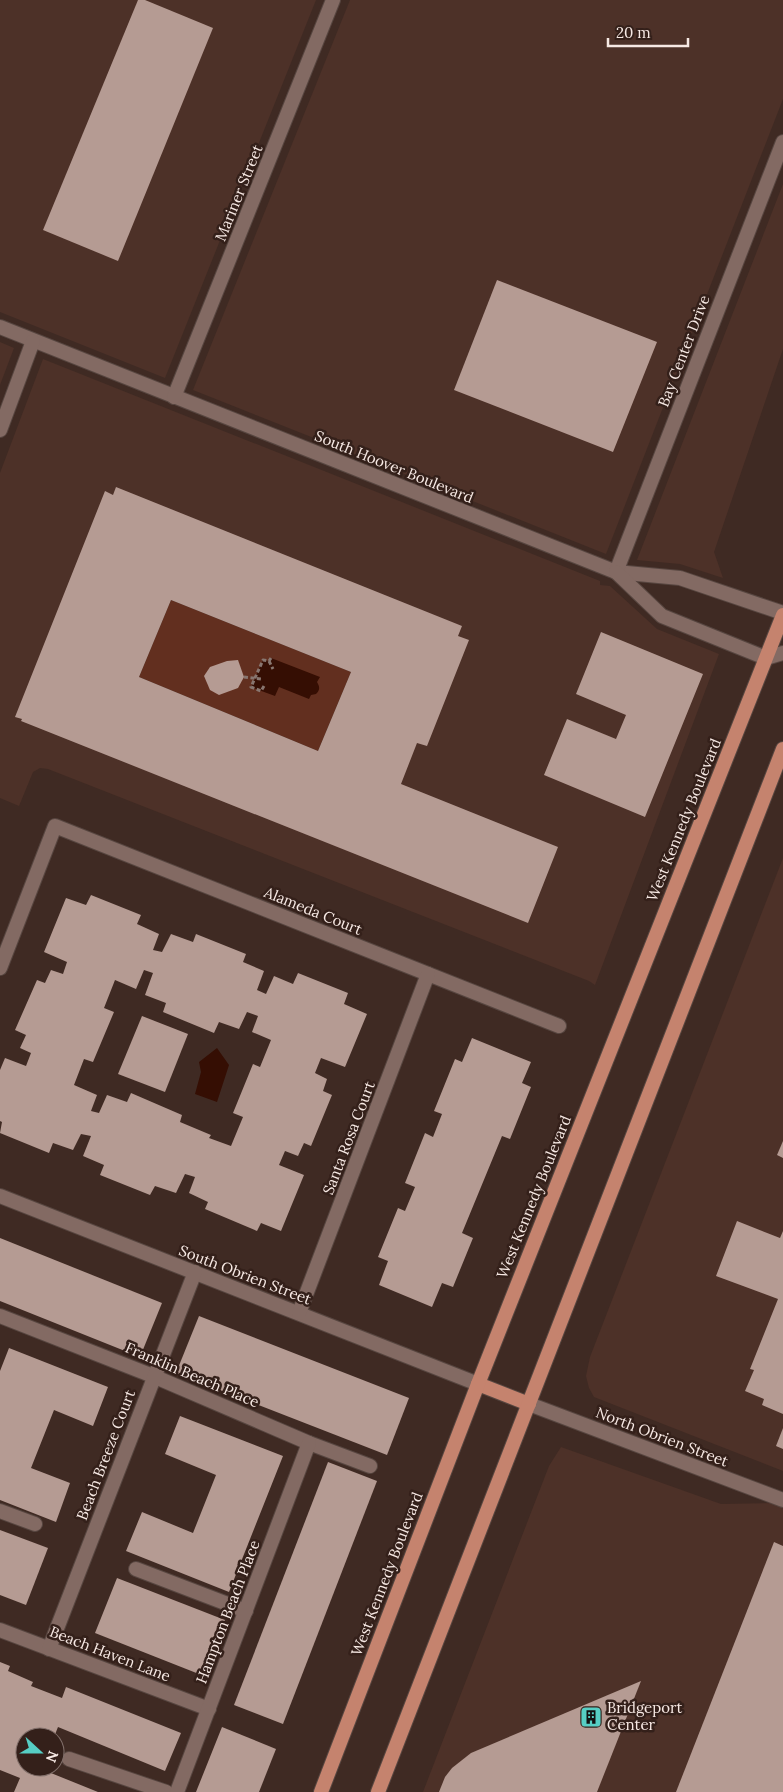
<svg xmlns="http://www.w3.org/2000/svg" width="783" height="1792" font-family="Lora,serif">
<style>
.built{fill:#4d3128;fill-rule:evenodd}
.green{fill:#622f1f}
.water{fill:#350e03}
.building{fill:#b59b93;fill-rule:evenodd}
.lines{fill:none;stroke-linecap:round;stroke-linejoin:round}
.minor-casing{stroke:#574640;stroke-width:16}
.primary-casing{stroke:#574640;stroke-width:16}
.path{stroke:#887670;stroke-width:3;stroke-dasharray:4 2.5;stroke-linecap:butt}
.minor{stroke:#836a63;stroke-width:14}
.primary{stroke:#c5836e;stroke-width:14}
.labels{text-anchor:middle;stroke-width:5;stroke-linejoin:round;paint-order:stroke}
.street-label{font-size:15px;fill:#f7e9e4;stroke:#34201a}
.poi-label{font-size:15px;fill:#f7e9e4;stroke:#34201a;text-anchor:start}
</style>
<rect width="100%" height="100%" fill="#3f2a23"/>
<!-- built -->
<g class="built">
<polygon points="0,0 316,0 165,378 0,312"/>
<polygon points="350,0 783,0 783,99 606,554 193,390"/>
<polygon points="783,184 783,349 714,552 723,578 680,564 637,560"/>
<polygon points="0,342 14,348 0,385"/>
<path d="M43,359L600,581V585L610,586L657,629L719,654L595,985L589,981L48,769L40,768L33,772L19,806L0,798V473ZM176,589L363,677L331,756L126,675Z"/>
<polygon points="783,858 783,1471 594,1397 589,1388 586,1376 590,1357"/>
<polygon points="561,1447 721,1504 772,1503 783,1507 783,1792 423,1792 549,1466"/>
</g>
<!-- green -->
<polygon class="green" points="171,600 351,672 318,751 139,677"/>
<!-- water -->
<g class="water">
<path d="M271,658L320,677L317,682C320,687 320,690 316,694L311,695L309,699L279,687L275,696L251,687L263,660L269,661Z"/>
<polygon points="217,1048 229,1065 217,1102 195,1094 201,1072 199,1062"/>
</g>
<!-- building -->
<g class="building">
<polygon points="138,0 145,0 213,28 118,261 43,230"/>
<polygon points="497,280 657,342 613,452 454,390"/>
<path d="M116,487L462,626L458,636L469,640L427,746L417,743L401,784L558,847L528,923L21,721L22,719L15,717L105,491L113,495ZM171,600L351,672L318,751L139,677Z"/>
<polygon points="601,632 703,674 645,817 544,775 567,719 616,739 626,715 576,694"/>
<polygon points="238,660 244,677 238,688 219,695 210,690 204,676 210,667 227,661"/>
<path d="M91,895L141,915L137,924L159,934L153,950L162,952L171,934L193,942L196,934L246,954L243,962L264,971L257,990L266,994L274,976L293,984L298,973L348,993L344,1004L367,1014L345,1067L321,1058L315,1073L327,1079L323,1091L332,1095L311,1146L304,1143L298,1156L285,1151L279,1165L304,1175L281,1231L261,1223L257,1231L205,1209L208,1202L189,1193L195,1177L185,1174L176,1193L155,1186L150,1195L100,1175L104,1165L83,1156L91,1136L81,1134L73,1150L53,1143L49,1153L0,1133L2,1122L0,1121V1070L5,1058L26,1066L31,1053L20,1048L26,1035L15,1030L37,980L45,983L51,970L63,974L67,962L44,952L66,898L86,905ZM144,970L153,973L145,995L166,1003L163,1012L214,1033L219,1022L239,1029L247,1012L258,1016L252,1032L271,1040L260,1067L253,1064L233,1113L243,1117L231,1146L209,1138L211,1135L180,1122L182,1115L131,1093L127,1102L107,1095L99,1113L91,1111L97,1095L74,1085L84,1059L93,1062L114,1012L104,1008L115,980L136,989Z"/>
<polygon points="142,1016 188,1034 165,1092 118,1074"/>
<polygon points="472,1038 531,1062 522,1083 531,1087 510,1139 502,1136 462,1233 473,1238 453,1287 442,1283 432,1307 379,1285 388,1261 378,1257 398,1208 405,1211 415,1187 405,1183 425,1133 433,1137 442,1114 434,1111 455,1059 462,1062"/>
<polygon points="783,1141 783,1158 777,1155"/>
<polygon points="737,1221 780,1238 783,1231 783,1414 762,1405 764,1399 745,1391 754,1370 750,1369 778,1299 716,1276"/>
<polygon points="0,1238 162,1303 140,1357 0,1301"/>
<polygon points="199,1316 409,1398 387,1455 176,1373"/>
<polygon points="9,1348 108,1387 93,1426 54,1410 31,1468 70,1483 56,1522 0,1500 0,1371"/>
<polygon points="180,1416 283,1456 229,1592 126,1551 142,1512 193,1533 216,1475 165,1454"/>
<polygon points="783,1428 783,1449 776,1446"/>
<polygon points="328,1462 377,1481 283,1724 234,1705"/>
<polygon points="0,1530 48,1548 26,1605 0,1595"/>
<polygon points="774,1542 783,1546 783,1792 676,1792"/>
<polygon points="117,1578 225,1620 204,1676 95,1633"/>
<polygon points="0,1662 10,1666 8,1671 33,1682 31,1686 62,1698 66,1687 181,1733 165,1771 58,1727 54,1737 25,1737 25,1767 42,1767 41,1769 98,1792 14,1792 20,1778 0,1770"/>
<polygon points="641,1681 597,1792 439,1792 445,1777 452,1768 471,1753"/>
<polygon points="222,1727 276,1749 259,1792 196,1792"/>
</g>
<g class="lines">
<!-- minor casing -->
<g class="minor-casing">
<g id="minor">
<polyline points="0,327 616,572 680,578 783,613"/>
<polyline points="174,397 333,0"/>
<polyline points="0,430 33,341"/>
<polyline points="616,572 783,142"/>
<polyline points="616,572 662,616 766,658 783,653"/>
<polyline points="0,968 55,826 559,1026"/>
<polyline points="0,1196 478,1384"/>
<polyline points="299,1313 428,974"/>
<polyline points="0,1316 153,1376 309,1443 370,1466"/>
<polyline points="529,1404 783,1500"/>
<polyline points="0,1511 35,1524"/>
<polyline points="136,1569 246,1611"/>
<polyline points="0,1630 209,1709"/>
<polyline points="49,1649 195,1272"/>
<polyline points="69,1759 166,1792"/>
<polyline points="177,1792 309,1443"/>
</g>
</g>
<!-- primary casing -->
<g class="primary-casing">
<g id="primary">
<polyline points="478,1384 529,1404"/>
<polyline points="321,1792 478,1384 783,615"/>
<polyline points="378,1792 783,749"/>
</g>
</g>
<!-- path -->
<g class="path">
<polyline points="269,661 273,669"/>
<polyline points="244,677 261,679"/>
<polyline points="264,686 261,691 251,687 263,660 269,661 271,658"/>
</g>
<!-- minor -->
<use href="#minor" class="minor"/>
<!-- primary -->
<use href="#primary" class="primary"/>
</g>
<!-- icons -->
<defs>
<g id="building-square" transform="scale(1.125)"><rect x="-9" y="-9" width="18" height="18" rx="4" fill="#56cec4" stroke="#34201a"/><path d="M-4-6H4V6H1V3H-1V6H-4ZM-2.5-4.3h1.7v1.8h-1.7ZM.8-4.3h1.7v1.8H.8ZM-2.5-1h1.7V.8h-1.7ZM.8-1h1.7V.8H.8Z" fill="#111"/></g>
</defs>
<g fill-rule="evenodd">
<use href="#building-square" x="591" y="1717"/>
</g>
<g class="labels">
<!-- street labels -->
<g class="street-label">
<text transform="translate(239 193) rotate(-68)" y="5">Mariner Street</text>
<text transform="translate(684 351) rotate(-69)" y="5">Bay Center Drive</text>
<text transform="translate(394 467) rotate(22)" y="5">South Hoover Boulevard</text>
<text transform="translate(684 820) rotate(-68)" y="5">West Kennedy Boulevard</text>
<text transform="translate(313 911) rotate(22)" y="5">Alameda Court</text>
<text transform="translate(349 1138) rotate(-69)" y="5">Santa Rosa Court</text>
<text transform="translate(534 1197) rotate(-68)" y="5">West Kennedy Boulevard</text>
<text transform="translate(245 1275) rotate(21)" y="5">South Obrien Street</text>
<text transform="translate(192 1375) rotate(23)" y="5">Franklin Beach Place</text>
<text transform="translate(662 1437) rotate(21)" y="5">North Obrien Street</text>
<text transform="translate(106 1455) rotate(-69)" y="5">Beach Breeze Court</text>
<text transform="translate(387 1574) rotate(-69)" y="5">West Kennedy Boulevard</text>
<text transform="translate(228 1612) rotate(-69)" y="5">Hampton Beach Place</text>
<text transform="translate(110 1654) rotate(21)" y="5">Beach Haven Lane</text>
</g>
<!-- poi labels -->
<g class="poi-label">
<text x="607" y="1713">Bridgeport<tspan x="607" dy="17">Center</tspan></text>
</g>
</g>
<!-- north arrow -->
<g transform="translate(40 1752) rotate(111)"><circle r="24" fill="#34201a" stroke="#82706b"/>
<path d="M0-4L9 19L0 12L-9 19Z" fill="#56cec4"/>
<text y="-8" font-size="14" font-weight="bold" text-anchor="middle" fill="#f7e9e4">N</text>
</g>
<!-- scale -->
<path d="M608 38v8h80v-8" fill="none" stroke="#f7e9e4" stroke-width="2.5"/>
<text x="616" y="38" font-size="15" fill="#f7e9e4" stroke="#34201a" stroke-width="4" paint-order="stroke">20 m</text>
</svg>
